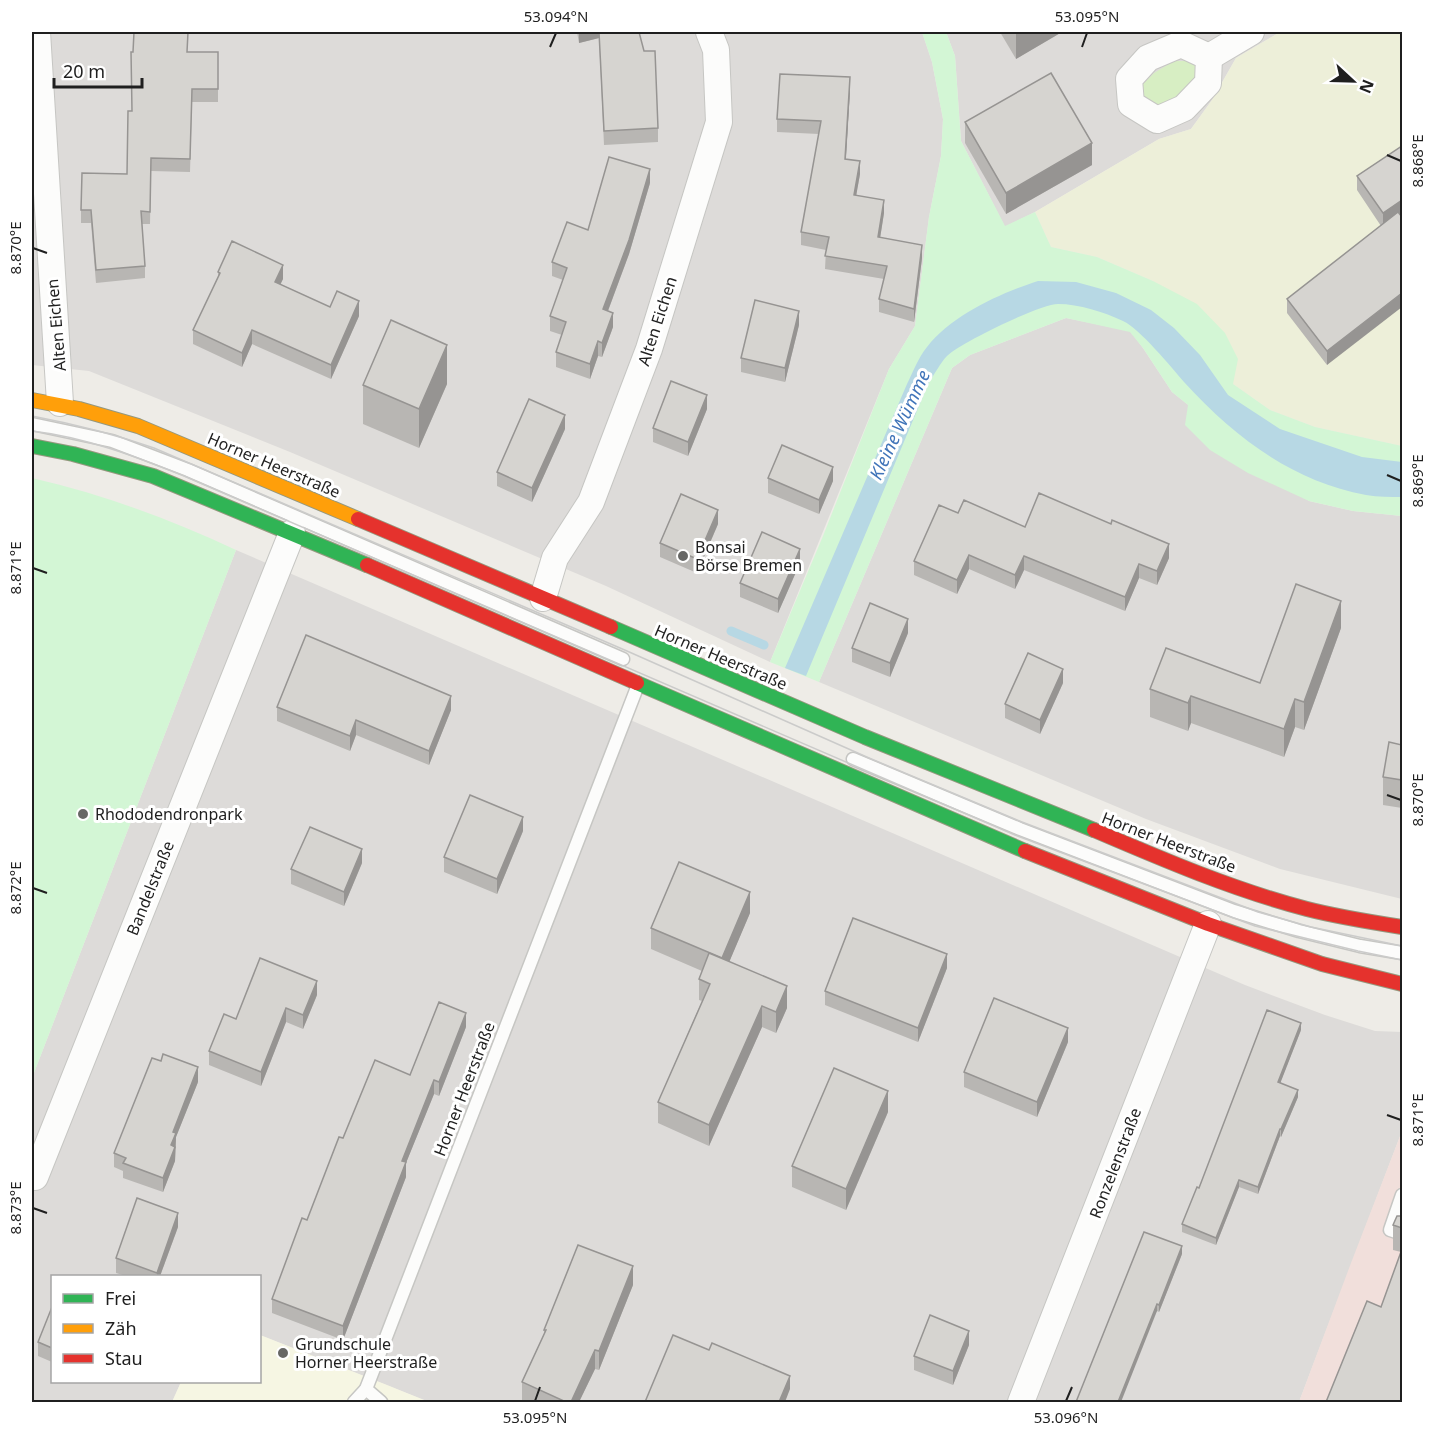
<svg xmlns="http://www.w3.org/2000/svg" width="1434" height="1434" font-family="'Noto Sans',sans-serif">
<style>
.residential{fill:#dddbd9}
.commercial{fill:#f1dfdb}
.education{fill:#f6f6e3}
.farmland{fill:#edefd9}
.grass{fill:#d7eec3}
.park{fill:#d3f6d5}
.water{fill:#b7d8e4}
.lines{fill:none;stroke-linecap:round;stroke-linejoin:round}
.stream{stroke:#b7d8e4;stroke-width:9}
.lane-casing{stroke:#c6c6c3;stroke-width:15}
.street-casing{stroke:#c6c6c3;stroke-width:28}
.fast-casing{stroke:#95987e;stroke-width:16}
.slow-casing{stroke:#95987e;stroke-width:16}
.jam-casing{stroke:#95987e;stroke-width:16}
.lane{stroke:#fcfcfb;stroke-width:12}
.street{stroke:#fcfcfb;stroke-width:26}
.fast{stroke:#30b455;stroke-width:14}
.slow{stroke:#ff9f0a;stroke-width:14}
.jam{stroke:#e5322d;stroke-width:14}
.tram{stroke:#cbcbca;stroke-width:1.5}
.wall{fill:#b8b6b3}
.shaded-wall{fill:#969492}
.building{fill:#d6d4d0;stroke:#969492;stroke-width:1.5}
.ticks{fill:none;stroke:#1f1f1f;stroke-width:2}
.poi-dot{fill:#676765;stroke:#fff;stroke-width:2}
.labels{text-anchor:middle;stroke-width:6;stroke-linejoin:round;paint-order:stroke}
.street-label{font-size:16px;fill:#1f1f1f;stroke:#fff}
.poi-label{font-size:16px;fill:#1f1f1f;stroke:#fff;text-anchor:start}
.water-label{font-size:18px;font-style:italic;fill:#4175b9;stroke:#fff}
.neatline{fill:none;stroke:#1f1f1f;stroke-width:2}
.ticks-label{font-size:15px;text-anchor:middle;fill:#1f1f1f}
</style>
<rect width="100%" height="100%" fill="#eeece7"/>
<!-- residential -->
<g class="residential">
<polygon points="32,32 922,32 932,62 943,119 941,156 929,217 915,326 889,369 770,662 606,586 290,452 89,371 32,365"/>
<polygon points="946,32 1280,32 1236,58 1212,100 1191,129 1159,139 1035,212 1005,227 961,141 955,56"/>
<polygon points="1066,318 1130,331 1143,348 1172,392 1309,501 1353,511 1402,516 1402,899 1280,869 1146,819 819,682 952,368 970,355"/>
<polygon points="236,550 1245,985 1325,1015 1375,1031 1402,1032 1402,1131 1299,1402 429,1402 260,1335 260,1276 52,1276 52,1382 181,1382 172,1402 32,1402 32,1078"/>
</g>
<!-- commercial -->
<polygon class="commercial" points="1402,1131 1402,1402 1299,1402 1351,1263"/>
<!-- education -->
<polygon class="education" points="260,1335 387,1385 429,1402 172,1402 181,1382 260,1382"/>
<!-- farmland -->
<polygon class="farmland" points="1280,32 1402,33 1402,446 1315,427 1270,410 1233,384 1153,281 1097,257 1051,247 1035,212 1159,139 1191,129 1212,100 1236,58"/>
<!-- grass -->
<polygon class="grass" points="1174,61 1190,61 1199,68 1196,78 1171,103 1153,106 1143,97 1142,85 1154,73"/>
<!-- park -->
<g class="park">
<polygon points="922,32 946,32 955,56 961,141 1005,226 1035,212 1051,247 1097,257 1153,281 1197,304 1225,333 1238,359 1233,384 1270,410 1315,427 1402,446 1402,516 1353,511 1309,501 1248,473 1210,450 1185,425 1188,405 1172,392 1143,348 1130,332 1066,318 970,355 952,368 819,682 770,662 823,536 889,369 915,326 929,217 941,156 943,119 932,62"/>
<path d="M32,478C102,494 170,519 236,550L32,1078Z"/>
</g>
<!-- water -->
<path class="water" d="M1038,281L1076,282L1116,293L1151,310L1174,328L1200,355L1228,395L1280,429L1362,457L1402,462V497C1391,497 1378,497 1366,495C1292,481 1234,437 1184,382C1171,367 1140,329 1123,321C1104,312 1079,304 1058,304C1040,304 960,343 947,356C940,363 935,374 929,382L806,676L785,668L907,384C913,372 918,358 927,347C952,315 1001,293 1038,281Z"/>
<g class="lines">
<!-- stream -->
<polyline class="stream" points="731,631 764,645"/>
<!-- lane casing -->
<g class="lane-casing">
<g id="lane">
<polyline points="32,424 112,441 188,470 623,659"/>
<polyline points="853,759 1020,829 1234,911 1299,931 1360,946 1402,953"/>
<polyline points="1399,1233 1390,1230 1402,1195"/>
<polyline points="366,1389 381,1402"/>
<polyline points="354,1402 366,1389 638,685"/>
</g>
</g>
<!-- street casing -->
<g class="street-casing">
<g id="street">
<polyline points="37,32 60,403"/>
<polygon points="1181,44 1209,57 1208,83 1184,108 1157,120 1131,104 1129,79 1148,58"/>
<polyline points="1209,57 1251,32"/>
<polyline points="543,598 555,558 591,502 649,349 719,122 716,50 709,32"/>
<polyline points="35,1177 292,533"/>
<polyline points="1021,1402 1208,924"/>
</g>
</g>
<!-- fast casing -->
<g class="fast-casing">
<g id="fast">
<polyline points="32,446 73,454 153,476 367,565"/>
<polyline points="611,627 865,737 1094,830"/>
<polyline points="637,683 1025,851"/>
</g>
</g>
<!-- slow casing -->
<g class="slow-casing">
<polyline id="slow" points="32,400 79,409 138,426 358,519"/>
</g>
<!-- jam casing -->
<g class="jam-casing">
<g id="jam">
<polyline points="358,519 611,627"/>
<polyline points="367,565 637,683"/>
<path d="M1094,830C1164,860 1234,890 1307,909C1338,917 1370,922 1402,927"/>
<polyline points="1025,851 1208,924 1322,964 1402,984"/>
</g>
</g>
<!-- lane -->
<use href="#lane" class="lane"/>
<!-- street -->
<use href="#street" class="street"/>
<!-- fast -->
<use href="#fast" class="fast"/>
<!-- slow -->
<use href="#slow" class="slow"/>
<!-- jam -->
<use href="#jam" class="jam"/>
<!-- tram -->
<g class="tram">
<path d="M32,416C74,424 114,434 154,448L627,651L869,758L1022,822L1258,912L1311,927L1402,946"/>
<path d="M32,431C84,437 135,456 184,476L1015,835L1255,926L1358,951L1402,960"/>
</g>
</g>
<!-- wall -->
<g class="wall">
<polygon points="577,32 639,32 658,128 658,142 604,145 599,38 579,43"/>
<polygon points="1000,32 1062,32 1016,59"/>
<polygon points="188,52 218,52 218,102 192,102 190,172 151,171 150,224 142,224 145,266 145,278 96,283 91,223 81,223 81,210 127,174 132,111"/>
<polygon points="850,91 846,159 860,174 856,195 884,213 880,238 922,258 914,322 879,312 879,299 884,279 825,269 826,250 801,245 801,232 819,134 777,132 777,119"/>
<polygon points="965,122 1092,165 1006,214 965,143"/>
<polygon points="1357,176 1401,215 1327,365 1287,313 1287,299 1381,226 1357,190"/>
<polygon points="650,183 629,254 608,311 613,327 602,357 598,356 590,379 556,367 556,352 562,335 550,331 550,316 563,280 552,276 552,262 588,230"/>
<polygon points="218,272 283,279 280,284 330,307 359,316 331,379 252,344 242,367 193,344 193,330 218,277"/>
<polygon points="799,325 785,382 741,372 741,358"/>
<polygon points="447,384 419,448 363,424 363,385"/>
<polygon points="707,409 688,456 653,442 653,428"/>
<polygon points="565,429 532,502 497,486 497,472"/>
<polygon points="768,478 833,481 819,514 768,493"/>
<polygon points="958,513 1025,527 1169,558 1157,585 1139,578 1125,611 1024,570 1015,589 969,569 957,594 914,575 914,561"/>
<polygon points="718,524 697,573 660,557 660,543"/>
<polygon points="800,563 778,613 740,597 740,583"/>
<polygon points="1341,628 1304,730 1295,727 1284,757 1191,723 1188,731 1150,717 1150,689 1260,683"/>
<polygon points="908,633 890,677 852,662 852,648"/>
<polygon points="1063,683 1040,734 1005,718 1005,704"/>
<polygon points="277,707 451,710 429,765 356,735 350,751 277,721"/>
<polygon points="1402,745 1402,808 1383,805 1383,777"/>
<polygon points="523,831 497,894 444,872 444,857"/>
<polygon points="362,863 344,906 291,884 291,869"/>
<polygon points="750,913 729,962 787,1008 776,1033 762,1027 709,1146 658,1123 658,1102 702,1001 699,1000 699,979 702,971 651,949 651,928"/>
<polygon points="947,968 918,1042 825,1005 825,991"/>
<polygon points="317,995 303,1029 286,1022 261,1086 209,1065 209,1051 236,1019"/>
<polygon points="466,1027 439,1096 434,1094 406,1163 406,1177 343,1340 272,1313 272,1299 307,1220 410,1075"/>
<polygon points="1301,1030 1280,1083 1298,1097 1281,1137 1280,1136 1258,1194 1239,1187 1216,1245 1182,1232 1182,1224 1199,1188"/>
<polygon points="1068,1042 1037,1117 964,1087 964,1072"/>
<polygon points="198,1082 176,1137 175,1161 163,1192 123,1178 123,1171 114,1167 114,1153"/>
<polygon points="888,1112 846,1210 792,1187 792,1166"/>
<polygon points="1402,1200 1402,1402 1381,1307 1401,1252 1393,1250 1393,1225 1402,1215"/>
<polygon points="178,1227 160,1276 126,1276 116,1273 116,1258"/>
<polygon points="1182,1254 1159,1312 1157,1311 1076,1402"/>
<polygon points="633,1285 599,1370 595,1369 579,1402 525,1402 522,1401 522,1382 544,1334 544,1330"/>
<polygon points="52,1307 52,1362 38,1356 38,1342"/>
<polygon points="969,1345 953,1385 914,1370 914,1356"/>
</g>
<!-- shaded-wall -->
<g class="shaded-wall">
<polygon points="579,32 599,32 599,38 579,43"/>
<polygon points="1016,32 1062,32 1016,59"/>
<polygon points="850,77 850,91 845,172 845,159"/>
<polygon points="1092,143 1092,165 1006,214 1006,193"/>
<polygon points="860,161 860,174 854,208 854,195"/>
<polygon points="650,169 650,183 629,254 603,324 603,309"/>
<polygon points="884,200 884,213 878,251 878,237"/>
<polygon points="1402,200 1402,214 1383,228 1383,213"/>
<polygon points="922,245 922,258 914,322 914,309"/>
<polygon points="283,265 283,279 275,296 275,282"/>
<polygon points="1402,293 1402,307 1327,365 1327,351"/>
<polygon points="359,301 359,316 331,379 331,365"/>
<polygon points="799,311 799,325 785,382 785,368"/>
<polygon points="613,313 613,327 602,357 602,343"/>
<polygon points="252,330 252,344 242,367 242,353"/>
<polygon points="598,341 598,356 590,379 590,364"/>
<polygon points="447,345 447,384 419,448 419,409"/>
<polygon points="707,395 707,409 688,456 688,442"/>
<polygon points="565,415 565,429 532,502 532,488"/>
<polygon points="833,467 833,481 819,514 819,500"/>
<polygon points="718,510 718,524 697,573 697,559"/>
<polygon points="1169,544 1169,558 1157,585 1157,571"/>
<polygon points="800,549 800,563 778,613 778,599"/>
<polygon points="969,555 969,569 957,594 957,580"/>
<polygon points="1024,556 1024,570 1015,589 1015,575"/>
<polygon points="1139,564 1139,578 1125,611 1125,597"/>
<polygon points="1341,601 1341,628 1304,730 1304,702"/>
<polygon points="908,619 908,633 890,677 890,663"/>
<polygon points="1063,669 1063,683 1040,734 1040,720"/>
<polygon points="451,696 451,710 429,765 429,751"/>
<polygon points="1191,696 1191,723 1188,731 1188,703"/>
<polygon points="1295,699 1295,727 1284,757 1284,729"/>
<polygon points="356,720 356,735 350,751 350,736"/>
<polygon points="523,817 523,831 497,894 497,879"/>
<polygon points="362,849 362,863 344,906 344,892"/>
<polygon points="750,892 750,913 722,979 722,958"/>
<polygon points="947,954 947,968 918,1042 918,1028"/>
<polygon points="317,981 317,995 303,1029 303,1015"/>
<polygon points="787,986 787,1008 776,1033 776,1012"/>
<polygon points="762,1006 762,1027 709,1146 709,1125"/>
<polygon points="286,1008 286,1022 261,1086 261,1072"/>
<polygon points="466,1013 466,1027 439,1096 439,1082"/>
<polygon points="1301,1023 1301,1030 1278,1089 1278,1082"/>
<polygon points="1068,1028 1068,1042 1037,1117 1037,1102"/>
<polygon points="198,1067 198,1082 176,1137 175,1161 163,1192 163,1178 173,1132"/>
<polygon points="434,1080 434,1094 406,1163 406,1177 343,1340 343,1326 402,1161"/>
<polygon points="1298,1090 1298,1097 1281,1137 1281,1129"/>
<polygon points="888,1091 888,1112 846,1210 846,1189"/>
<polygon points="1280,1129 1280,1136 1258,1194 1258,1187"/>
<polygon points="1239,1180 1239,1187 1216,1245 1216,1238"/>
<polygon points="178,1213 178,1227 160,1276 157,1276 157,1273"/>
<polygon points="1182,1246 1182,1254 1159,1312 1159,1305"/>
<polygon points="633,1266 633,1285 599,1370 599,1351"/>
<polygon points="1157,1304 1157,1311 1121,1402 1118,1402"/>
<polygon points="969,1331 969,1345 953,1385 953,1371"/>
<polygon points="595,1350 595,1369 579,1402 571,1402"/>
<polygon points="790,1376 790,1389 785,1402 779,1402"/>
</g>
<!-- building -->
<g class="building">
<polygon points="134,32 188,32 187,52 218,52 218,89 192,89 190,159 151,158 150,212 141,211 145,266 96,270 91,210 81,210 82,173 127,174 128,111 132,111 131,52 133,52"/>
<polygon points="599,32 639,32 644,51 655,51 658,128 604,131"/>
<polygon points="1051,73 1092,143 1006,193 965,122"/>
<polygon points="780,74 850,77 845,159 860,161 854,195 884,200 878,237 922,245 914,309 879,299 887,266 825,256 829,237 801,232 821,121 777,119"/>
<polygon points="1402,146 1402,200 1383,213 1357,176"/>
<polygon points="609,157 650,169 629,240 603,309 613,313 602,343 598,341 590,364 556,352 566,322 550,316 567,268 552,262 567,222 588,230"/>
<polygon points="1398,212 1402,217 1402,293 1327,351 1287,299"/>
<polygon points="232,241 283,265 275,282 330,307 337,291 359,301 331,365 252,330 242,353 193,330 220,273 218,272"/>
<polygon points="755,300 799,311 785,368 741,358"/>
<polygon points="391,320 447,345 419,409 363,385"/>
<polygon points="671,381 707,395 688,442 653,428"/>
<polygon points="529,399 565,415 532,488 497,472"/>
<polygon points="782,445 833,467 819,500 768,478"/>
<polygon points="1039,493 1111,524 1112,520 1169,544 1157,571 1139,564 1125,597 1024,556 1015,575 969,555 957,580 914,561 939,505 958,513 964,500 1025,527"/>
<polygon points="681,494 718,510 697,559 660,543"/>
<polygon points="762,532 800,549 778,599 740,583"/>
<polygon points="1296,584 1341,601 1304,702 1295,699 1284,729 1191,696 1188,703 1150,689 1166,648 1260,683"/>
<polygon points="870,603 908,619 890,663 852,648"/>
<polygon points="306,635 451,696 429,751 356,720 350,736 277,707"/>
<polygon points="1028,653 1063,669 1040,720 1005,704"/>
<polygon points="1389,742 1402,745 1402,780 1383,777"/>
<polygon points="470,795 523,817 497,879 444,857"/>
<polygon points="310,827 362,849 344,892 291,869"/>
<polygon points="679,862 750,892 722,958 651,928"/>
<polygon points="853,918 947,954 918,1028 825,991"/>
<polygon points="709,953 787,986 776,1012 762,1006 709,1125 658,1102 710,984 699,979"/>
<polygon points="260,958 317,981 303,1015 286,1008 261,1072 209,1051 224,1014 236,1019"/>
<polygon points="994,998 1068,1028 1037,1102 964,1072"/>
<polygon points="439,1002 466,1013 439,1082 434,1080 402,1161 406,1162 343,1326 272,1299 302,1218 307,1220 339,1137 343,1138 375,1060 410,1075"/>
<polygon points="1267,1010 1301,1023 1278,1082 1298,1090 1281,1129 1280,1129 1258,1187 1239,1180 1216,1238 1182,1224 1197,1187 1199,1188"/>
<polygon points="163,1054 198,1067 173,1132 176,1133 171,1145 175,1147 163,1178 123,1163 126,1158 114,1153 152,1058 161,1061"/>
<polygon points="834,1068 888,1091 846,1189 792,1166"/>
<polygon points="137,1198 178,1213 157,1273 116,1258"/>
<polygon points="1402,1215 1402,1228 1393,1225 1397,1216 1401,1216"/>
<polygon points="1144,1232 1182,1246 1159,1305 1157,1304 1118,1402 1076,1402"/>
<polygon points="578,1245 633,1266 599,1351 595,1350 571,1402 566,1402 522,1382 546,1330 544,1330"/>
<polygon points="1402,1249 1402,1402 1326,1402 1367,1301 1381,1307"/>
<polygon points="52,1307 52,1348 38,1342"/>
<polygon points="930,1315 969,1331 953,1371 914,1356"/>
<polygon points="673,1335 709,1350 712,1343 790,1376 779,1402 645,1402"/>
</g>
<!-- ticks -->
<path class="ticks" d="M550,47L556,33M1082,47L1087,33M1387,155L1401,161M33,248L47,253M1387,475L1401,481M33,568L47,573M1387,795L1401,800M33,888L47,893M1387,1115L1401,1120M33,1208L47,1213M535,1401L540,1387M1066,1401L1072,1387"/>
<!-- markers -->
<g class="poi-dot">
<circle cx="683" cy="556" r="6"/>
<circle cx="83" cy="814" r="6"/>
<circle cx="283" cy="1353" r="6"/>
</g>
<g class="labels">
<!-- street labels -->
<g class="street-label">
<text transform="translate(657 321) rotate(-72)" y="6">Alten Eichen</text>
<text transform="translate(56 325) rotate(-95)" y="6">Alten Eichen</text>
<text transform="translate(274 465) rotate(23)" y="6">Horner Heerstraße</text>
<text transform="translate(721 657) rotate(23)" y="6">Horner Heerstraße</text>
<text transform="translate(1169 842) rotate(21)" y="6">Horner Heerstraße</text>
<text transform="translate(150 888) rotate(-68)" y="6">Bandelstraße</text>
<text transform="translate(464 1089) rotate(-69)" y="6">Horner Heerstraße</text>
<text transform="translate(1115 1163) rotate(-69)" y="6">Ronzelenstraße</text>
</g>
<!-- poi labels -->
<g class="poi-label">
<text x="695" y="553">Bonsai<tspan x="695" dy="18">Börse Bremen</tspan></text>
<text x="95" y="820">Rhododendronpark</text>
<text x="295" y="1350">Grundschule<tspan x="295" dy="18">Horner Heerstraße</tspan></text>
</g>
<!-- water labels -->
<g class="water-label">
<text transform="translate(900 425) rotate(-65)" y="6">Kleine Wümme</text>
</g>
</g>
<!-- border -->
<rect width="1434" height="1434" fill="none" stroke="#ffffff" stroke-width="66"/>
<!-- legend -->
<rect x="51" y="1275" width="210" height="108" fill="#ffffff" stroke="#a5a5a5" stroke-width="1.5"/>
<rect x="63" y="1294" width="30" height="9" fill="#30b455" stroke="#a5a5a5" stroke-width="1.5"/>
<text x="105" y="1305" font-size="18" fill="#1f1f1f">Frei</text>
<rect x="63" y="1324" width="30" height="9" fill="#ff9f0a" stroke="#a5a5a5" stroke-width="1.5"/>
<text x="105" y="1335" font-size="18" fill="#1f1f1f">Zäh</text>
<rect x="63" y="1354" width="30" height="9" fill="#e5322d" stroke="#a5a5a5" stroke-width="1.5"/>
<text x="105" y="1365" font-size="18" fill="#1f1f1f">Stau</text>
<!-- north arrow -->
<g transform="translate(1353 81) rotate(112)" stroke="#ffffff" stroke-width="4.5" paint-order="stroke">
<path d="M0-4.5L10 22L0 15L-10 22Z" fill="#1f1f1f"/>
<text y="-9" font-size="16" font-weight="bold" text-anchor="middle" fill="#1f1f1f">N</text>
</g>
<!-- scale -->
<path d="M54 78v9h88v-9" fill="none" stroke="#1f1f1f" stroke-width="3"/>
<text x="63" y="78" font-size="18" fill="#1f1f1f" stroke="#ffffff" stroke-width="4.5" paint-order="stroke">20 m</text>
<rect x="33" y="33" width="1368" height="1368" class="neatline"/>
<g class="ticks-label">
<text x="556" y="22">53.094°N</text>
<text x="1087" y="22">53.095°N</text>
<text transform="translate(1418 161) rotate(-90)" y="5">8.868°E</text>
<text transform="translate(16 248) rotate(-90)" y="5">8.870°E</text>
<text transform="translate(1418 481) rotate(-90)" y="5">8.869°E</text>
<text transform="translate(16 568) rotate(-90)" y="5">8.871°E</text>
<text transform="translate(1418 800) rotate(-90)" y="5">8.870°E</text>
<text transform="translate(16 888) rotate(-90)" y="5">8.872°E</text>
<text transform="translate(1418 1120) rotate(-90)" y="5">8.871°E</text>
<text transform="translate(16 1208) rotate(-90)" y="5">8.873°E</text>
<text x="535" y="1423">53.095°N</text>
<text x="1066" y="1423">53.096°N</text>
</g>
</svg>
